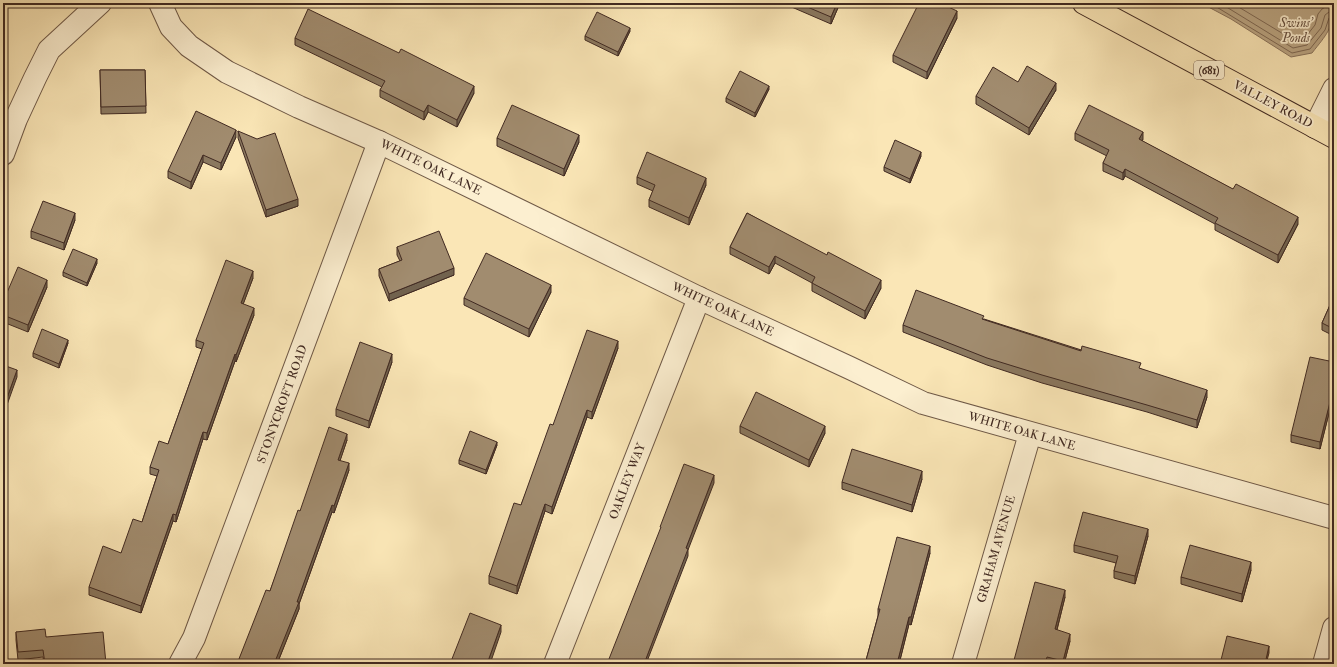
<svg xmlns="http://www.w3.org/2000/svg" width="1337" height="667" font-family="'IM FELL Double Pica',serif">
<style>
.water{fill:#bba684;stroke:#8a745d}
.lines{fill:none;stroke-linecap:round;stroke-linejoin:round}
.shore{stroke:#7e6853;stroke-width:1}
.street-casing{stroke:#6f5947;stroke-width:24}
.primary-casing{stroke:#412a22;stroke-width:24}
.street{stroke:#fcefd0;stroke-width:22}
.primary{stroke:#fae6b6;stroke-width:22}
.wall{fill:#8a785f;stroke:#412a22}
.shaded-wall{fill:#71624e;stroke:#412a22}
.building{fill:#a18c6f;stroke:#412a22}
.labels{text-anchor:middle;stroke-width:3.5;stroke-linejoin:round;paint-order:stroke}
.shield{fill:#fcefd0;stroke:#796556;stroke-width:1}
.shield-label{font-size:11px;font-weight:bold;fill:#412a22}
.street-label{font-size:12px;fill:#412a22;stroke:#fcefd0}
.water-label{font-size:13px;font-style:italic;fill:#664f3f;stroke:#fcefd0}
</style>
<rect width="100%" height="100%" fill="#fae6b6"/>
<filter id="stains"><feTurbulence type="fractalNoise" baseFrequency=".005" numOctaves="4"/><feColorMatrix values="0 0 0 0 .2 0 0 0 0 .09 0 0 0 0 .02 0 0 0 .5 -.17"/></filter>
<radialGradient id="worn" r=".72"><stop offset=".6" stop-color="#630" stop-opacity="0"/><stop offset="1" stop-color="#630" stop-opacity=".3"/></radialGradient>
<!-- water -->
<path class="water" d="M1201,3H1334C1334,28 1326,35 1312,53L1291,57L1231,19Z"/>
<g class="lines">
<!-- shore -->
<g class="shore">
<polyline points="1210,3 1292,53 1310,49 1325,30 1329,18 1334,16"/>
<polyline points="1220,3 1293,48 1307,45 1321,28 1325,15 1329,12 1334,11"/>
<polyline points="1232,3 1295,41 1304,39 1315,25 1318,14 1322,9 1327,6 1334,5"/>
</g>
<!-- street casing -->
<g class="street-casing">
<g id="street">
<polyline points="160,3 171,27 189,46 227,72 299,107 379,142 699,298 850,368 923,403 1334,518"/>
<polyline points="1315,127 1334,89"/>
<polyline points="3,154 16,119 35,78 49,50 100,3"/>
<polyline points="180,664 194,638 379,142"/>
<polyline points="555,664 699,298"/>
<polyline points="963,664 1030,434"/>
<polyline points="1324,664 1334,628"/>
</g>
</g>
<!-- primary casing -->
<g class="primary-casing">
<polyline id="primary" points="1084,3 1334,137"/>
</g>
<!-- street -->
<use href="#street" class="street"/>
<!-- primary -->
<use href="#primary" class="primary"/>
</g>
<!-- wall -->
<g class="wall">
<polygon points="787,3 840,3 831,24 787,5"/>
<polygon points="957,18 927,79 893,62 893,55"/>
<polygon points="630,31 618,56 585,40 585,36"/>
<polygon points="295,38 474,93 457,127 428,112 424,120 380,97 380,90 382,87 295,45"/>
<polygon points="100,70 145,70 146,113 101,114"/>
<polygon points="769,89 755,117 726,102 726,98"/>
<polygon points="1056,90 1029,135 976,104 976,96"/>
<polygon points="238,131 298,206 266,217 238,138"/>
<polygon points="1075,133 1143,139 1142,141 1298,224 1278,263 1215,230 1215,224 1125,176 1123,180 1103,171 1103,163 1107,156 1075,140"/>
<polygon points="236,137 221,170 203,162 191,189 168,178 168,171"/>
<polygon points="497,138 579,142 564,176 497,146"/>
<polygon points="921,156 910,183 884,171 884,167"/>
<polygon points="637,177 706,185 689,225 649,207 649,200 653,191 637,184"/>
<polygon points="747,213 881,288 865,319 812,291 812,283 775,263 769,274 730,254 730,247"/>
<polygon points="75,220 64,250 31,238 31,231"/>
<polygon points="397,247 454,275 389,301 379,276 379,269 400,261 397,255"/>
<polygon points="97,263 87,286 63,276 63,272"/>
<polygon points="253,278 243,304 254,315 236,362 235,361 207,440 203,439 176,522 173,521 141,613 89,595 89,587 121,553 142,522 157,476 150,474 150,467 168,444 202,349 196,347 196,340"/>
<polygon points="47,287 28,332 3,322 3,302"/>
<polygon points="551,292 529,337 464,305 464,298"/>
<polygon points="1334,296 1334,336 1322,330 1322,323"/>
<polygon points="984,319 1141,369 1207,397 1197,428 1147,412 1042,383 987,365 903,332 903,325"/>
<polygon points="68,343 59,368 33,357 33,353"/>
<polygon points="618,348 592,419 587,417 552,514 545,511 517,594 489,584 489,576 521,505 553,425"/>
<polygon points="392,362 369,428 336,416 336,409"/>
<polygon points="1334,362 1334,393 1320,449 1291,442 1291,435"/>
<polygon points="740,426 825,433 809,467 740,433"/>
<polygon points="347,440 340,460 349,470 334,513 332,512 299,604 299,609 277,664 237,664 270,591 300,511"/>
<polygon points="497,445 486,474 459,464 459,460"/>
<polygon points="922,479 912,512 842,489 842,482"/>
<polygon points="1148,536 1135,584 1114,578 1114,571 1116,563 1074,552 1074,545"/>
<polygon points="930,553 911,625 909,624 899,664 865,664 878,616 878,609"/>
<polygon points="1251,570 1242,602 1181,584 1181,577"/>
<polygon points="1065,597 1057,630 1070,641 1064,664 1013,664"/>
<polygon points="16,632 46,637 106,664 44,664 43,657 18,660 16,640"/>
</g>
<!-- shaded-wall -->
<g class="shaded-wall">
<polygon points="837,3 840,3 831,24 831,17"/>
<polygon points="957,11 957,18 927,79 927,72"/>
<polygon points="7,13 7,20 3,26 3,19"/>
<polygon points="630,28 630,31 618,56 618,52"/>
<polygon points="1056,83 1056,90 1029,135 1029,128"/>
<polygon points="474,86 474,93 457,127 457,120"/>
<polygon points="769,86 769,89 755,117 755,113"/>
<polygon points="428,105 428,112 424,120 424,112"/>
<polygon points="236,130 236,137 221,170 221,163"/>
<polygon points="1143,132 1143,139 1139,147 1139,139"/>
<polygon points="579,135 579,142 564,176 564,169"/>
<polygon points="921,152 921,156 910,183 910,179"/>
<polygon points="203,155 203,162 191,189 191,182"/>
<polygon points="1125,169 1125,176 1123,180 1123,173"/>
<polygon points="706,178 706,185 689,225 689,218"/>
<polygon points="298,199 298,206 266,217 266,210"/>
<polygon points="75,213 75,220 64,250 64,243"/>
<polygon points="1298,217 1298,224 1278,263 1278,255"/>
<polygon points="775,256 775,263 769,274 769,267"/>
<polygon points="97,259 97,263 87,286 87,283"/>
<polygon points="454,268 454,275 389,301 389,294"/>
<polygon points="253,271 253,278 241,310 241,303"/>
<polygon points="47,280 47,287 28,332 28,325"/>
<polygon points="881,280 881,288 865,319 865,311"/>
<polygon points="551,285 551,292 529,337 529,329"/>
<polygon points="254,308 254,315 236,362 236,355"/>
<polygon points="68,340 68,343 59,368 59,364"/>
<polygon points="618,341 618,348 592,419 592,412"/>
<polygon points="235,354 235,361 207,440 207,433"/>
<polygon points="392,354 392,362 369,428 369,421"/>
<polygon points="17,370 17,377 3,416 3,409"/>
<polygon points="1334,386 1334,393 1320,449 1320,442"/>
<polygon points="1207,390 1207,397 1197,428 1197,420"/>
<polygon points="587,410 587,417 552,514 552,507"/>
<polygon points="825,426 825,433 809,467 809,460"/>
<polygon points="203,432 203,439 176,522 176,515"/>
<polygon points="347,434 347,440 338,467 338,460"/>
<polygon points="497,442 497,445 486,474 486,470"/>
<polygon points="349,463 349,470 334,513 334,506"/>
<polygon points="922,471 922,479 912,512 912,505"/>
<polygon points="714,475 714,483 688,550 688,556 646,664 644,664 686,548"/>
<polygon points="545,504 545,511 517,594 517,586"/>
<polygon points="332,505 332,512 299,604 299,609 277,664 274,664"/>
<polygon points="173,514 173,521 141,613 141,606"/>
<polygon points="1148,529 1148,536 1135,584 1135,576"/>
<polygon points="930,546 930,553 911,625 911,617"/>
<polygon points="1251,562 1251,570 1242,602 1242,594"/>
<polygon points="1065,590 1065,597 1055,637 1055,629"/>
<polygon points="909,617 909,624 899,664 897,664"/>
<polygon points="501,625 501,632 490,664 487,664"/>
<polygon points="1070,634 1070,641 1064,664 1063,664 1063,661"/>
<polygon points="1269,646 1269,653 1266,664 1265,664"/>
</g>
<!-- building -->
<g class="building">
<polygon points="798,3 837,3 831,17"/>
<polygon points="919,3 940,3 957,11 927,72 893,55"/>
<polygon points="308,9 399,53 401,49 474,86 457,120 428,105 424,112 380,90 385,81 295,38"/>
<polygon points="3,11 7,13 3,19"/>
<polygon points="597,12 630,28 618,52 585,36"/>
<polygon points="1027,66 1056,83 1029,128 976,96 993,67 1018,82"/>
<polygon points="100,70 145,70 146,106 101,107"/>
<polygon points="740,71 769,86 755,113 726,98"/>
<polygon points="512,105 579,135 564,169 497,138"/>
<polygon points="1089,105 1143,132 1139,139 1233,189 1236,184 1298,217 1278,255 1215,223 1218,218 1125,169 1123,173 1103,163 1109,150 1075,133"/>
<polygon points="196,111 236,130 221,163 203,155 191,182 168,171"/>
<polygon points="238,131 257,139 275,133 298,199 266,210"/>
<polygon points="895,140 921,152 910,179 884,167"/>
<polygon points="647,152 706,178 689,218 649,200 655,185 637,177"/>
<polygon points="43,201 75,213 64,243 31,231"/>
<polygon points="747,213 827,255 828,252 881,280 865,311 812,283 815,277 775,256 769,267 730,247"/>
<polygon points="439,231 454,268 389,294 379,269 402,260 397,247"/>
<polygon points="73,249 97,259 87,283 63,272"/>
<polygon points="486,253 551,285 529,329 464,298"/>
<polygon points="226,260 253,271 241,303 254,308 236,355 235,354 207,433 203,432 176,515 173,514 141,606 89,587 103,546 121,553 133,519 142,522 159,470 150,467 159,441 168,444 204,343 196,340"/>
<polygon points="18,267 47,280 28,325 3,315 3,302"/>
<polygon points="916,290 984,316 982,319 1081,351 1082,346 1141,363 1139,368 1207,390 1197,420 1147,405 1042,375 987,358 903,325"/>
<polygon points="1334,296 1334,329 1322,323"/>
<polygon points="42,329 68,340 59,364 33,353"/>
<polygon points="587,330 618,341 592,412 587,410 552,507 545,504 517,586 489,576 514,503 521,505 550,424 553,425"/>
<polygon points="360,342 392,354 369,421 336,409"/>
<polygon points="1310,357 1334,362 1334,386 1320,442 1291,435"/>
<polygon points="3,365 17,370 3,409"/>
<polygon points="756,392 825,426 809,460 740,426"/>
<polygon points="329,427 347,434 338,460 349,463 334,506 332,505 297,602 299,602 274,664 237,664 266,590 270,591 298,510 300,511"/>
<polygon points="470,431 497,442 486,470 459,460"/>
<polygon points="852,449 922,471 912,505 842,482"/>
<polygon points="684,464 714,475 686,548 688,549 644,664 607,664 661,527 660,527"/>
<polygon points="1083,512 1148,529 1135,576 1114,571 1118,556 1074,545"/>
<polygon points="897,537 930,546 911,617 909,617 897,664 865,664 880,609 878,609"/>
<polygon points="1190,545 1251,562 1242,594 1181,577"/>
<polygon points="1035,582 1065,590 1055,629 1070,634 1063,661 1047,657 1045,664 1013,664"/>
<polygon points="470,613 501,625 487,664 450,664"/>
<polygon points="45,629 46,637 103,632 106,664 45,664 43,650 18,652 16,632"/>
<polygon points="1227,636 1269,646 1265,664 1220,664"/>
</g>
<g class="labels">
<!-- shield labels -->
<rect class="shield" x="1194" y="61" width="30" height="18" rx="3"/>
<g class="shield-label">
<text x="1209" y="74">(681)</text>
</g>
<!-- street labels -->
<g class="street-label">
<text transform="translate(1273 104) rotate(28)" y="4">VALLEY ROAD</text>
<text transform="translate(431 167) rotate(26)" y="4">WHITE OAK LANE</text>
<text transform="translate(723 309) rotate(25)" y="4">WHITE OAK LANE</text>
<text transform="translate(282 404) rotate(-70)" y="4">STONYCROFT ROAD</text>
<text transform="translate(1022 431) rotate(16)" y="4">WHITE OAK LANE</text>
<text transform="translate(627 481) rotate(-69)" y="4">OAKLEY WAY</text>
<text transform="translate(996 549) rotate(-74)" y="4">GRAHAM AVENUE</text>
</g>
<!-- water labels -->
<g class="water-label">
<text x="1296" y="27">Swins'<tspan x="1296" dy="15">Ponds</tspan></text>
</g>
</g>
<!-- margin -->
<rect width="1337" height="667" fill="none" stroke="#fae6b6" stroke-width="16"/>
<rect x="4" y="4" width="1329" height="659" fill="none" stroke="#412a22" stroke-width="2"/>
<rect x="8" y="8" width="1321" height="651" fill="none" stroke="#412a22"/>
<rect width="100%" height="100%" filter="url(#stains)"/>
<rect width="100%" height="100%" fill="url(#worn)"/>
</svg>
